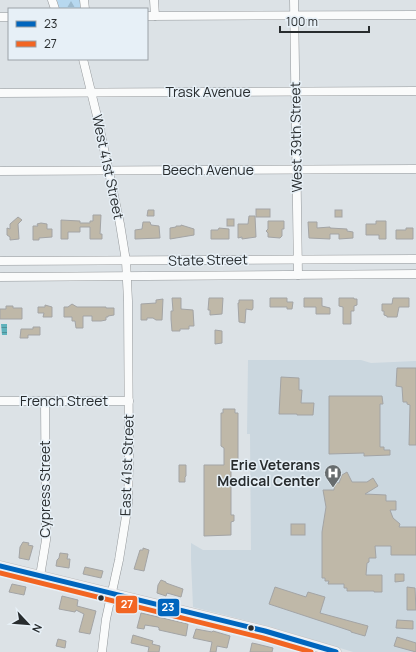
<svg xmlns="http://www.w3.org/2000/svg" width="416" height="652" font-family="Manrope,sans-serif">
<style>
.built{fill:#cbd7df}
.forest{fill:url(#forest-firs)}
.water{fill:url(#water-rules)}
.building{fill:#bfb8a8;stroke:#a3a4a5}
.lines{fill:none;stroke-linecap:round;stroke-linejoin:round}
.minor-casing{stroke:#93979a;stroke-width:9}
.major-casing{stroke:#bbbfc1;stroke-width:11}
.minor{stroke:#fafbfb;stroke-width:8}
.major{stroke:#f4f0f1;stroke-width:10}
.bus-1-casing{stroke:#e7f0f7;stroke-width:8}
.bus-2-casing{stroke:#e7f0f7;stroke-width:8}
.bus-1{stroke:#0065bd;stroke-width:5}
.bus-2{stroke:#f26522;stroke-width:5}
.bus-dot{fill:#282c2e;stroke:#e7f0f7;stroke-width:1.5}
.labels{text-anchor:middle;stroke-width:3;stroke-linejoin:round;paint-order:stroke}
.street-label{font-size:14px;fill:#282c2e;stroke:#e7f0f7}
.poi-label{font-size:14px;font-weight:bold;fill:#282c2e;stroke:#e7f0f7;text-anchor:end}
.line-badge{stroke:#e7f0f7;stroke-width:1.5}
.badge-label{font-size:11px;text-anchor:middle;font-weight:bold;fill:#fff}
</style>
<defs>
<pattern id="forest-firs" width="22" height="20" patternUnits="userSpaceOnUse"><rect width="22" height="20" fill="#b7d8ef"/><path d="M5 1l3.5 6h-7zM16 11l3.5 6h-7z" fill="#9dbacd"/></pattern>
<pattern id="water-rules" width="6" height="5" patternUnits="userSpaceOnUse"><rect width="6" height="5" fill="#5fb2bc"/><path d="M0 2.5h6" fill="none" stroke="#4e9199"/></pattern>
</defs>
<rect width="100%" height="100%" fill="#dce2e6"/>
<!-- built -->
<polygon class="built" points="248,360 361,360 371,363 416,361 416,652 353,652 268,626 193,607 191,560 191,543 203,550 251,550 250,434 247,434"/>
<!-- forest -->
<polygon class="forest" points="57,0 80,0 80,9 59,9"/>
<!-- water -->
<polygon class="water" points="1,324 7,324 7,335 2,335"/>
<!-- building -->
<g class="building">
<rect x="256" y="209" width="14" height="8"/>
<polygon points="148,210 154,210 154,216 147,216"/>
<rect x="335" y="210" width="7" height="7"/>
<polygon points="93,215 101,215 100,234 102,234 102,239 90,239 90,227 80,227 80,232 68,232 68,239 61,239 61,220 80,221 80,223 90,223 90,221 93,221"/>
<polygon points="249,216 255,216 256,237 242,239 242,237 238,238 238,224 248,224"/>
<polygon points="18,217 22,220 18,224 19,239 10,240 10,237 7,235 7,228 10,229 10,224"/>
<rect x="227" y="219" width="7" height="7"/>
<polygon points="268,221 284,221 284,229 282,229 282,236 280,238 268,237 268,233 266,231 268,229"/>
<polygon points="376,221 386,221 386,239 379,239 379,235 366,235 366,224 376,224"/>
<polygon points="143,222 150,222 151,225 159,226 160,238 135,239 135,230 142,229"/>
<polygon points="308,222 317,222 317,228 330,227 330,228 347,229 347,231 353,232 353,238 339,239 339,234 330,234 330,239 309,238"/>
<polygon points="41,223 47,224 47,229 52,229 52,237 39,238 39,240 33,240 33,226 38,226 37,224"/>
<polygon points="181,225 194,229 194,235 170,239 170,228 176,227 176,226 181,226"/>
<polygon points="219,228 229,229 229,239 211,239 211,230 218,230"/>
<polygon points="406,228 413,228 413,239 396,239 396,230 406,230"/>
<polygon points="172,298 181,298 181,309 193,310 194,326 189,326 189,329 180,329 180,331 172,331 171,319 171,311 173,311"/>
<polygon points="209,298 223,298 222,314 210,315 210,310 208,310"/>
<polygon points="270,298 287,298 287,302 293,302 292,309 287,309 287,307 270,307"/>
<polygon points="304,298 322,298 322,306 330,308 330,314 316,314 316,307 304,307"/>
<polygon points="339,298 354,298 354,299 357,299 357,305 354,306 354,311 351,311 351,324 343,324 343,307 339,306"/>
<polygon points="393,298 409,298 409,307 399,307 397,317 387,317 387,316 384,315 384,311 382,311 382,304 392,304"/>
<polygon points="163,299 162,320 156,320 153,318 147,318 147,320 141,320 141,304 156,303 156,300"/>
<polygon points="239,300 253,300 253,308 252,310 246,309 245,323 239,322 238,303 239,303"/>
<polygon points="72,304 77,307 106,307 106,308 114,308 114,315 108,316 108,317 106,317 106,320 101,321 92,321 92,316 83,316 83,328 76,328 75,321 72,321 72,317 64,317 64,307 68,307"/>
<polygon points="45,305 52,307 52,317 43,317 44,313 38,313 38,307 45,307"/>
<polygon points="6,306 13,306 13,308 22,308 22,319 0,319 0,309 6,309"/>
<polygon points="33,327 40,327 40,335 28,335 28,338 20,338 21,329 33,329"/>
<polygon points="215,330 222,331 222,343 215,344"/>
<polygon points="397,368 416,368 416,445 409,445 410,405 407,404 407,402 403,402 402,387 396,386"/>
<polygon points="281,377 299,378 299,390 302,390 301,403 314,403 313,415 297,415 297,414 279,414"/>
<polygon points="329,396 382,396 383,404 380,404 380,447 384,447 384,450 390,450 390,455 364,456 364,453 329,454"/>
<polygon points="223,409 235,409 235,413 238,413 238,466 231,466 231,515 234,515 234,521 231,522 231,535 204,536 204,465 224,465 224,448 221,446 221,413 223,413"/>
<polygon points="179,465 186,465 186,476 185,477 185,482 179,482"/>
<polygon points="347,472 352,482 367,482 373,478 378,486 365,494 386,495 386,501 396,501 396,510 390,510 393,518 400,524 399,527 416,527 416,555 391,555 391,546 375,546 376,558 369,558 369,562 367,563 366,575 382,575 382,592 374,592 374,591 347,591 347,588 344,588 344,584 328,584 329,581 325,581 325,578 322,578 322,532 326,507 323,490 334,490 334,482 339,483 342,475"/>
<rect x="291" y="524" width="14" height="11"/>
<polygon points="23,542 29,543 28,545 33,546 29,560 19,558 20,547"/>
<polygon points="143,548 149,550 144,571 134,569 140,550 143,550"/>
<polygon points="60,553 68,554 67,559 70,559 69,568 56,566 57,560 59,558"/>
<polygon points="85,567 103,571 101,578 83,574"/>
<polygon points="395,574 404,574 404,581 395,582"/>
<polygon points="161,580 166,582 166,583 183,589 181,597 167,593 166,596 157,593 158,585"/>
<polygon points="12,584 26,587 24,595 9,592"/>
<polygon points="275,587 306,597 308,592 325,597 320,613 368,626 365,636 351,632 351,631 269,604"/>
<polygon points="407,587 415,588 416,610 407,610"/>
<polygon points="62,596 78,600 77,606 96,611 90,634 79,632 84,614 76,610 75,612 59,609"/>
<polygon points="141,613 188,624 186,636 159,630 159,628 158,627 145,625 144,629 137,628"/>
<polygon points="397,620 413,621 413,629 396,628"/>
<polygon points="196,629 212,632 213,631 230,636 227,648 217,646 216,652 210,652 212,642 193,638"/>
<polygon points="133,635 153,641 152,644 160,646 159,652 148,652 149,647 131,643"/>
<polygon points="397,637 416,643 416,652 394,646"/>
<polygon points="58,639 66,641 65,648 56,646"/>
<polygon points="252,643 257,644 273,648 272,652 250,652"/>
</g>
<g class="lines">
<!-- minor casing -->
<g class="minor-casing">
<g id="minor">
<polyline points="52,0 55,9"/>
<polyline points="84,0 85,9"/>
<polyline points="154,0 155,16"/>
<polyline points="294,0 298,275"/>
<polyline points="147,16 416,15"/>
<polyline points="0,17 9,17"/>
<polyline points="83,59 97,116 120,224 126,261 128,301 129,459 128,504 119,560 106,619 102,652"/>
<polyline points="0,93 416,91"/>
<polyline points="0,171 416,169"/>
<polyline points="0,261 416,259"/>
<polyline points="0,277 416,274"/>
<polyline points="0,401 129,401"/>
<polyline points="40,576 46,540 45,401"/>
</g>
</g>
<!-- major casing -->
<g class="major-casing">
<polyline id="major" points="0,566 265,631 336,652"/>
</g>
<!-- minor -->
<use href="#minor" class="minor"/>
<!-- major -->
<use href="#major" class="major"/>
<!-- bus-1 casing -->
<g class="bus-1-casing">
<polyline id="bus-1" points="0,566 265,631 336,652"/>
</g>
<!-- bus-2 casing -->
<g class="bus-2-casing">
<polyline id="bus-2" points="0,573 263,638 311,652"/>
</g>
<!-- bus-1 -->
<use href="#bus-1" class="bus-1"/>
<!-- bus-2 -->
<use href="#bus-2" class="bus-2"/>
</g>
<!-- icons -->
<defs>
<g id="hospital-pin" transform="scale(0.9)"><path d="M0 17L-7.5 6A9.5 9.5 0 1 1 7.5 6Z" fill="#676c6e" stroke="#e7f0f7"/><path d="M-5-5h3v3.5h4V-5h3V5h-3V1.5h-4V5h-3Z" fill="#fff"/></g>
</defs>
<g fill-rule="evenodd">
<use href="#hospital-pin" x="333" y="473"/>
</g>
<!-- markers -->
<g class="bus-dot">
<circle cx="101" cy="598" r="3.5"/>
<circle cx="251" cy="628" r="3.5"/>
</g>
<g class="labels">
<!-- street labels -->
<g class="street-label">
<text x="208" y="97">Trask Avenue</text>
<text transform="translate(296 137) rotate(-91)" y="5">West 39th Street</text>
<text transform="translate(108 167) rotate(78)" y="5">West 41st Street</text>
<text x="208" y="175">Beech Avenue</text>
<text transform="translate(208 260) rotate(-1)" y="5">State Street</text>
<text x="64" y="406">French Street</text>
<text transform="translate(127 465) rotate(-88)" y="5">East 41st Street</text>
<text transform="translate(45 489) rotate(-90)" y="5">Cypress Street</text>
</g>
<!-- poi labels -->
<g class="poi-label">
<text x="320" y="470">Erie Veterans<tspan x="320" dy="16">Medical Center</tspan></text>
</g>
</g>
<g class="line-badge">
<rect x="115" y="595" width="23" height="19" rx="4" fill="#f26522"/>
<rect x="157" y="598" width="23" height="19" rx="4" fill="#0065bd"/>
</g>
<g class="badge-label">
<text x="127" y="608">27</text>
<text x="168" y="611">23</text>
</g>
<!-- legend -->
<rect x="8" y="8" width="140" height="52" fill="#e7f0f7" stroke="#9ba2a7"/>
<rect x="16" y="21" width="20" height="6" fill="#0065bd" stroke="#9ba2a7"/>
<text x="44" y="28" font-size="12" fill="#282c2e">23</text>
<rect x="16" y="41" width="20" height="6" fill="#f26522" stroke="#9ba2a7"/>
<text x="44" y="48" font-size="12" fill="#282c2e">27</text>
<!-- north arrow -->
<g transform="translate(28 624) rotate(116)" stroke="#e7f0f7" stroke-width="3" paint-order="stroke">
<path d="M0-3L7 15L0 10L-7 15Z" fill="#282c2e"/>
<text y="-6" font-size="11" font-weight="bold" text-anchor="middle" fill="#282c2e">N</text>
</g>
<!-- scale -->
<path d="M280 26v6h89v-6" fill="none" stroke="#282c2e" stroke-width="2"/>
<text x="286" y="26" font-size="12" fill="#282c2e" stroke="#e7f0f7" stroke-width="3" paint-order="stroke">100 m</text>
</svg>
